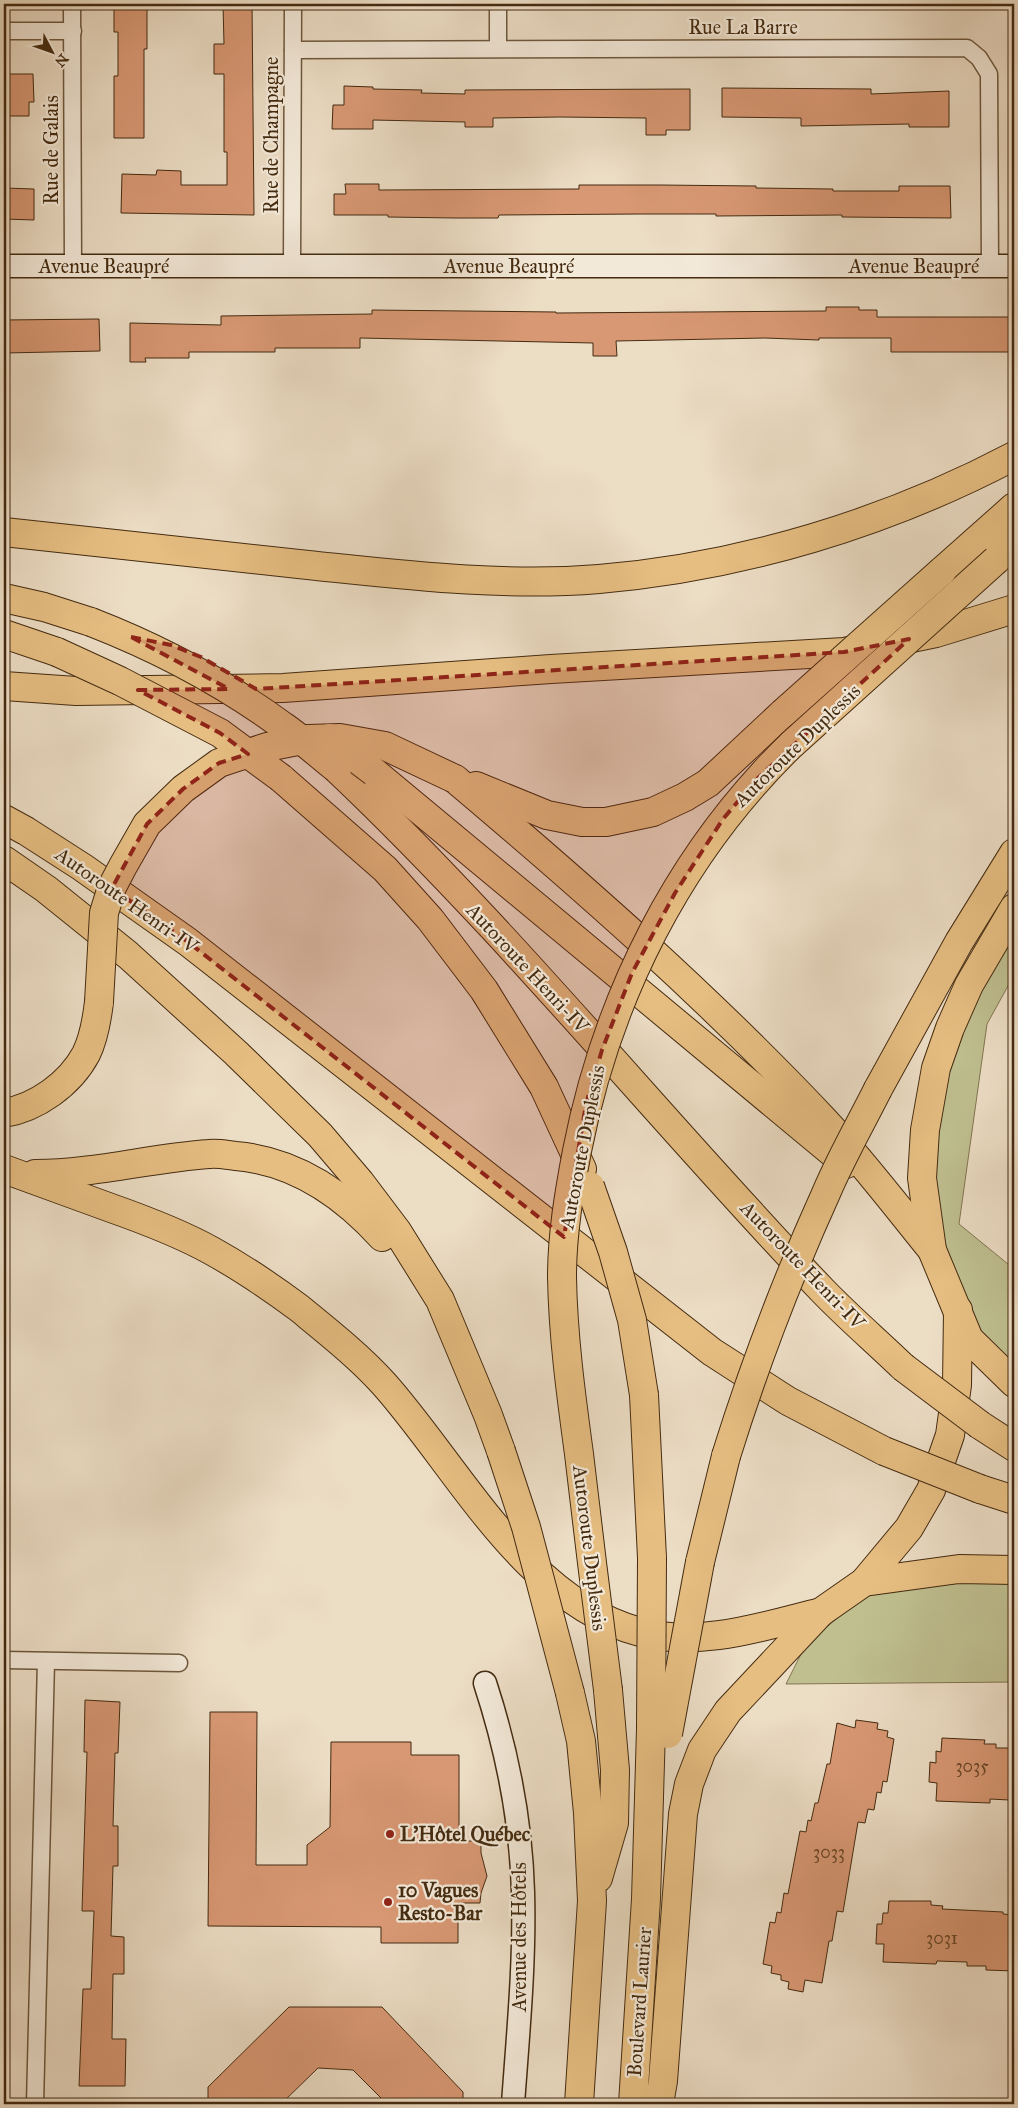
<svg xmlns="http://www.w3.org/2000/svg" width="1018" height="2108" font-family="'IM FELL Great Primer',serif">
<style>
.green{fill:#bfbf90;stroke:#827550}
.building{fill:#d89874;stroke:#442b10}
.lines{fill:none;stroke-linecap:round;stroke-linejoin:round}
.street-casing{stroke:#6e583d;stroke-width:19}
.secondary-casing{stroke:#442b10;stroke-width:25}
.highway-casing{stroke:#442b10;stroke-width:30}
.street{stroke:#f3e9d9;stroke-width:16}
.secondary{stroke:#f3e9d9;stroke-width:22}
.highway{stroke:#e6be82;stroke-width:28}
.highway-bridge-casing{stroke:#442b10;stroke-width:30;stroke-linecap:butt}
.highway-bridge{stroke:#e6be82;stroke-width:28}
.marked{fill:#8f2418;fill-opacity:0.2;stroke:#8f2418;stroke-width:4;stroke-dasharray:10 6;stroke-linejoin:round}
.poi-dot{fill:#8f2418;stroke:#f3e9d9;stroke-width:2}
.labels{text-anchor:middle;stroke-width:4.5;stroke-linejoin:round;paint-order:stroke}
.number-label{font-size:18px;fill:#694629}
.street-label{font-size:20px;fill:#442b10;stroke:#f3e9d9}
.poi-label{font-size:20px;font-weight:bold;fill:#442b10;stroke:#f3e9d9;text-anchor:start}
</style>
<rect width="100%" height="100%" fill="#ecddc5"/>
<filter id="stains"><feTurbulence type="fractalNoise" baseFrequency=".004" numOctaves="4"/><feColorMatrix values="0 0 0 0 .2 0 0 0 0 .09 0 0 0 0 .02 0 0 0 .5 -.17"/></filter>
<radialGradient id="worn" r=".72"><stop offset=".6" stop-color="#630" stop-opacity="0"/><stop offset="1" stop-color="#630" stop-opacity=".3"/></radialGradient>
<!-- green -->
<g class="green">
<polygon points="1014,908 1014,975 987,1024 959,1224 1014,1269 1014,1383 969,1339 922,1178 969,985"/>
<polygon points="1014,1570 1014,1682 786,1684 803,1650 818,1634 867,1594"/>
</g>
<!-- building -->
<g class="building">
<polygon points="114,4 147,4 147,49 144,49 144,138 114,138 114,76 118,76 118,32 114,32"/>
<polygon points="223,4 252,4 254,215 121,213 122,174 156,175 157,170 181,171 181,185 227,185 227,152 224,152 224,74 214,74 214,44 224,44"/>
<polygon points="4,74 33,74 34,102 29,102 29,116 5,116"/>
<polygon points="344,86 373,87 373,89 422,90 421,93 465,94 465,90 690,89 690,130 666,130 666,135 646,135 646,118 559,117 493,118 493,127 465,127 465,122 373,120 373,129 332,129 333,105 344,105"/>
<polygon points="722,88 871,89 871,94 949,91 949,127 909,127 909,124 801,126 801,118 722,117"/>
<polygon points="345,184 379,184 379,190 579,189 579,185 660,185 756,186 756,188 833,189 833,191 899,191 899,186 950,186 951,218 842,217 842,215 716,216 716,214 640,214 499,215 498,218 455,218 388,217 388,215 334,215 334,194 346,194"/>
<polygon points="4,188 34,189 34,220 4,219"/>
<polygon points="826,307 859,307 859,310 877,310 877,317 1014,317 1014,352 891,352 891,338 819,338 819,340 765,338 616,341 617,356 593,356 593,343 360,338 360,348 275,348 275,352 189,352 189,358 145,358 146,362 130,362 130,323 221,325 221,316 372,314 372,310 556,312 556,313 826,311"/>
<polygon points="99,319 100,351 4,353 4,320"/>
<polygon points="85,1700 120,1702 118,1753 115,1753 113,1826 118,1826 118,1866 113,1866 111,1936 124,1937 124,1974 113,1974 112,2039 126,2039 125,2086 79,2086 83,1989 91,1989 94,1911 82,1911 87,1752 84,1752"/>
<polygon points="210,1712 257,1712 256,1865 307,1865 307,1845 330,1827 331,1742 411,1742 411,1755 459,1755 459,1841 481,1841 481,1853 487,1876 481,1893 480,1903 458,1903 458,1943 381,1943 381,1927 208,1926"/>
<polygon points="856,1720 878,1723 877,1729 888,1731 887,1737 894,1739 887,1782 883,1781 881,1793 877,1792 874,1810 868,1809 865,1823 858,1822 843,1912 837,1911 832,1941 829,1941 822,1983 805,1980 803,1992 788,1989 789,1982 781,1980 781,1975 771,1973 772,1966 763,1964 770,1922 775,1923 777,1912 781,1913 784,1893 788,1894 800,1831 806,1832 808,1820 811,1821 815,1803 818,1803 827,1764 830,1764 837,1723 855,1728"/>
<polygon points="942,1738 985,1740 984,1744 996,1744 996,1748 1014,1748 1014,1795 1009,1795 1009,1800 990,1799 990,1803 936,1801 937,1783 929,1782 930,1762 936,1763 936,1751 941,1752"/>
<polygon points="889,1901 931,1901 931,1905 943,1906 942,1909 1003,1912 1003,1914 1014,1915 1014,1971 986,1970 986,1966 967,1966 967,1962 937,1961 936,1964 883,1962 884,1944 876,1944 877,1924 882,1924 883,1913 888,1913"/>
<polygon points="289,2007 382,2007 463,2092 463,2104 387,2104 353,2070 318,2068 281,2104 208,2104 208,2087"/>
</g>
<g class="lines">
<!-- street casing -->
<g class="street-casing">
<g id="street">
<polyline points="72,4 73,266"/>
<polyline points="498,4 498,48"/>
<polyline points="4,31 73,31"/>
<polyline points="293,50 967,48 979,58 989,74 990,265"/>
<polyline points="292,266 293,4"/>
<polyline points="4,1660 179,1663"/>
<polyline points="35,2104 46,1661"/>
</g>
</g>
<!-- secondary casing -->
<g class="secondary-casing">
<g id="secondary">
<polyline points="4,266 1014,266"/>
<path d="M485,1683C507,1750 521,1820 523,1892C525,1963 518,2034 513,2104"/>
</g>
</g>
<!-- highway casing -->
<g class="highway-casing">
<g id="highway">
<path d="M4,532C105,543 207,554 308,565C405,575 502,587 599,579C742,567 887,523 1014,456"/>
<polyline points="996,560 1014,543"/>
<polyline points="942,571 1014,507"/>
<polyline points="4,598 44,607 91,622"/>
<polyline points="4,634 57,652"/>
<polyline points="4,686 76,691 283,688 551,669 844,652 936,633 1014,609"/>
<path d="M337,769C509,932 659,1119 822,1290C848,1317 876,1341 903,1367"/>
<polyline points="374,772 846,1164"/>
<polyline points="281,778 385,869 430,919 484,990 544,1087 582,1169"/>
<path d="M455,779C583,887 709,998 824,1120C862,1161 897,1207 932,1250"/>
<polyline points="476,786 547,815 582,822 606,822 653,812 685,797 708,783 783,713"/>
<polyline points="4,819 26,831 82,867 188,942 712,1352 788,1401 884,1451"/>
<polyline points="4,860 46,889 128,955 236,1053 320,1135 360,1182 397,1231 440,1300 488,1415 501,1451"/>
<polyline points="1014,908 969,985 950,1028 936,1068 925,1130 922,1178 932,1250 969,1339 1014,1383"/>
<polyline points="878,1089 959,942 1014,853"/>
<path d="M4,1113C36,1108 70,1084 86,1054C94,1038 97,1019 99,1002"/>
<path d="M4,1169C40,1182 75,1195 111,1208C145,1220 180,1233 212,1251C241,1267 272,1288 299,1308C327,1331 360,1357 384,1384C458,1467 525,1602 640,1632C699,1648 764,1626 821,1612"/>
<path d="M35,1174C94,1174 151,1158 209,1154C218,1153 227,1155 236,1156C295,1161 343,1194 382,1237"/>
<polyline points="644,1395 652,1558"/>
<polyline points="980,1425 1014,1447"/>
<polyline points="980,1489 1014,1500"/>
<polyline points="700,1562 726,1456"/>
<polyline points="864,1582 959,1569 1014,1570"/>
<polyline points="570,1693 581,1741 588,1813 592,1901 579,2104"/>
<polyline points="598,1878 614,1823 615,1770 608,1690"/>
<polyline points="633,2104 646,1899 651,1729"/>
<polyline points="659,2104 663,2081 683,1814 689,1784 702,1750 728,1711 821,1612 864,1582 909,1528 931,1490 950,1435 957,1385 958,1310"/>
</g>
</g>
<!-- street -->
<use href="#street" class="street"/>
<!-- secondary -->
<use href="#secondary" class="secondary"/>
<!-- highway -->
<use href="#highway" class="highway"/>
<!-- highway-bridge casing -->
<g class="highway-bridge-casing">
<g id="highway-bridge">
<path d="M91,622C158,648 224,683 283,726C302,739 319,755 337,769"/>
<polyline points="57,652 120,681 220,733 281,778"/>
<polyline points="783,713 942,571"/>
<polyline points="329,738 374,772"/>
<polyline points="99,1002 104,913 112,887 123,866 147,824 183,789 219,763 267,747 308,739 340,738 385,746 455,779"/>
<polyline points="590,1186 613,1252 632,1320 644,1395"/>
<polyline points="903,1367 980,1425"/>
<polyline points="501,1451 526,1527 570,1693"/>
<polyline points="884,1451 980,1489"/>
<path d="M726,1456C754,1366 788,1277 827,1191C842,1156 861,1123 878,1089"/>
<path d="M608,1690C598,1611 588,1533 579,1454C571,1395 563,1336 562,1277C562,1235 569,1193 577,1151C607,998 678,855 791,745L996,560"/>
<polyline points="651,1729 652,1558"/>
<polyline points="668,1734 700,1562"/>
</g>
</g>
<!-- highway-bridge -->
<use href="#highway-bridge" class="highway-bridge"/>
</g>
<!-- marked area -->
<path class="marked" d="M131,637L171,645L201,657L256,689L844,652L909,639L758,778L723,819L675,893L632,973L602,1050L586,1104L564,1237L188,942L112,888L147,824L183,789L219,763L248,754L220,733L138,690L229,689Z"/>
<!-- markers -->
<g class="poi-dot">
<circle cx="390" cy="1834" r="5"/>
<circle cx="388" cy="1902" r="5"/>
</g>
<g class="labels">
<!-- number labels -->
<g class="number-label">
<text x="972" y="1772">3035</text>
<text x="829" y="1858">3033</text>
<text x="942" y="1944">3031</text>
</g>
<!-- street labels -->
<g class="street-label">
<text x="743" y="34">Rue La Barre</text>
<text transform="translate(271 135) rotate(-90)" y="7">Rue de Champagne</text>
<text transform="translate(51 150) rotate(-90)" y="7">Rue de Galais</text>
<text x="104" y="273">Avenue Beaupré</text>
<text x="509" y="273">Avenue Beaupré</text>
<text x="914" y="273">Avenue Beaupré</text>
<text transform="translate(797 745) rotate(-44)" y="7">Autoroute Duplessis</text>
<text transform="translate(127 900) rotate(35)" y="7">Autoroute Henri-IV</text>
<text transform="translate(528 968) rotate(47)" y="7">Autoroute Henri-IV</text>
<text transform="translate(582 1147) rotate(-79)" y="7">Autoroute Duplessis</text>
<text transform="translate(803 1265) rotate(46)" y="7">Autoroute Henri-IV</text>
<text transform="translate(590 1548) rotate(83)" y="7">Autoroute Duplessis</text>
<text transform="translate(519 1937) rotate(-90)" y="7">Avenue des Hôtels</text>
<text transform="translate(639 2002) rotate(-86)" y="7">Boulevard Laurier</text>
</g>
<!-- poi labels -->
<g class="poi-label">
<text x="400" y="1841">L'Hôtel Québec</text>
<text x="398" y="1897">10 Vagues<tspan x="398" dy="23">Resto-Bar</tspan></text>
</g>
</g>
<!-- margin -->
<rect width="1018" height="2108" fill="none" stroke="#ecddc5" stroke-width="20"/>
<rect x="5" y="5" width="1008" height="2098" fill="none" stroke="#442b10" stroke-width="2.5"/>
<rect x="10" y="10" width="998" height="2088" fill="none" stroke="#442b10"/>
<!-- north arrow -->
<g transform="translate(52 52) rotate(131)" stroke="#f3e9d9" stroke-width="4" paint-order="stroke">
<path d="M0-4L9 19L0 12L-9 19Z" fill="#442b10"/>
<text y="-8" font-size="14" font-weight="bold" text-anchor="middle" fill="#442b10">N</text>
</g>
<rect width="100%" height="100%" filter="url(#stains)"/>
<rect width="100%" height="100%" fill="url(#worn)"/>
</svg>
